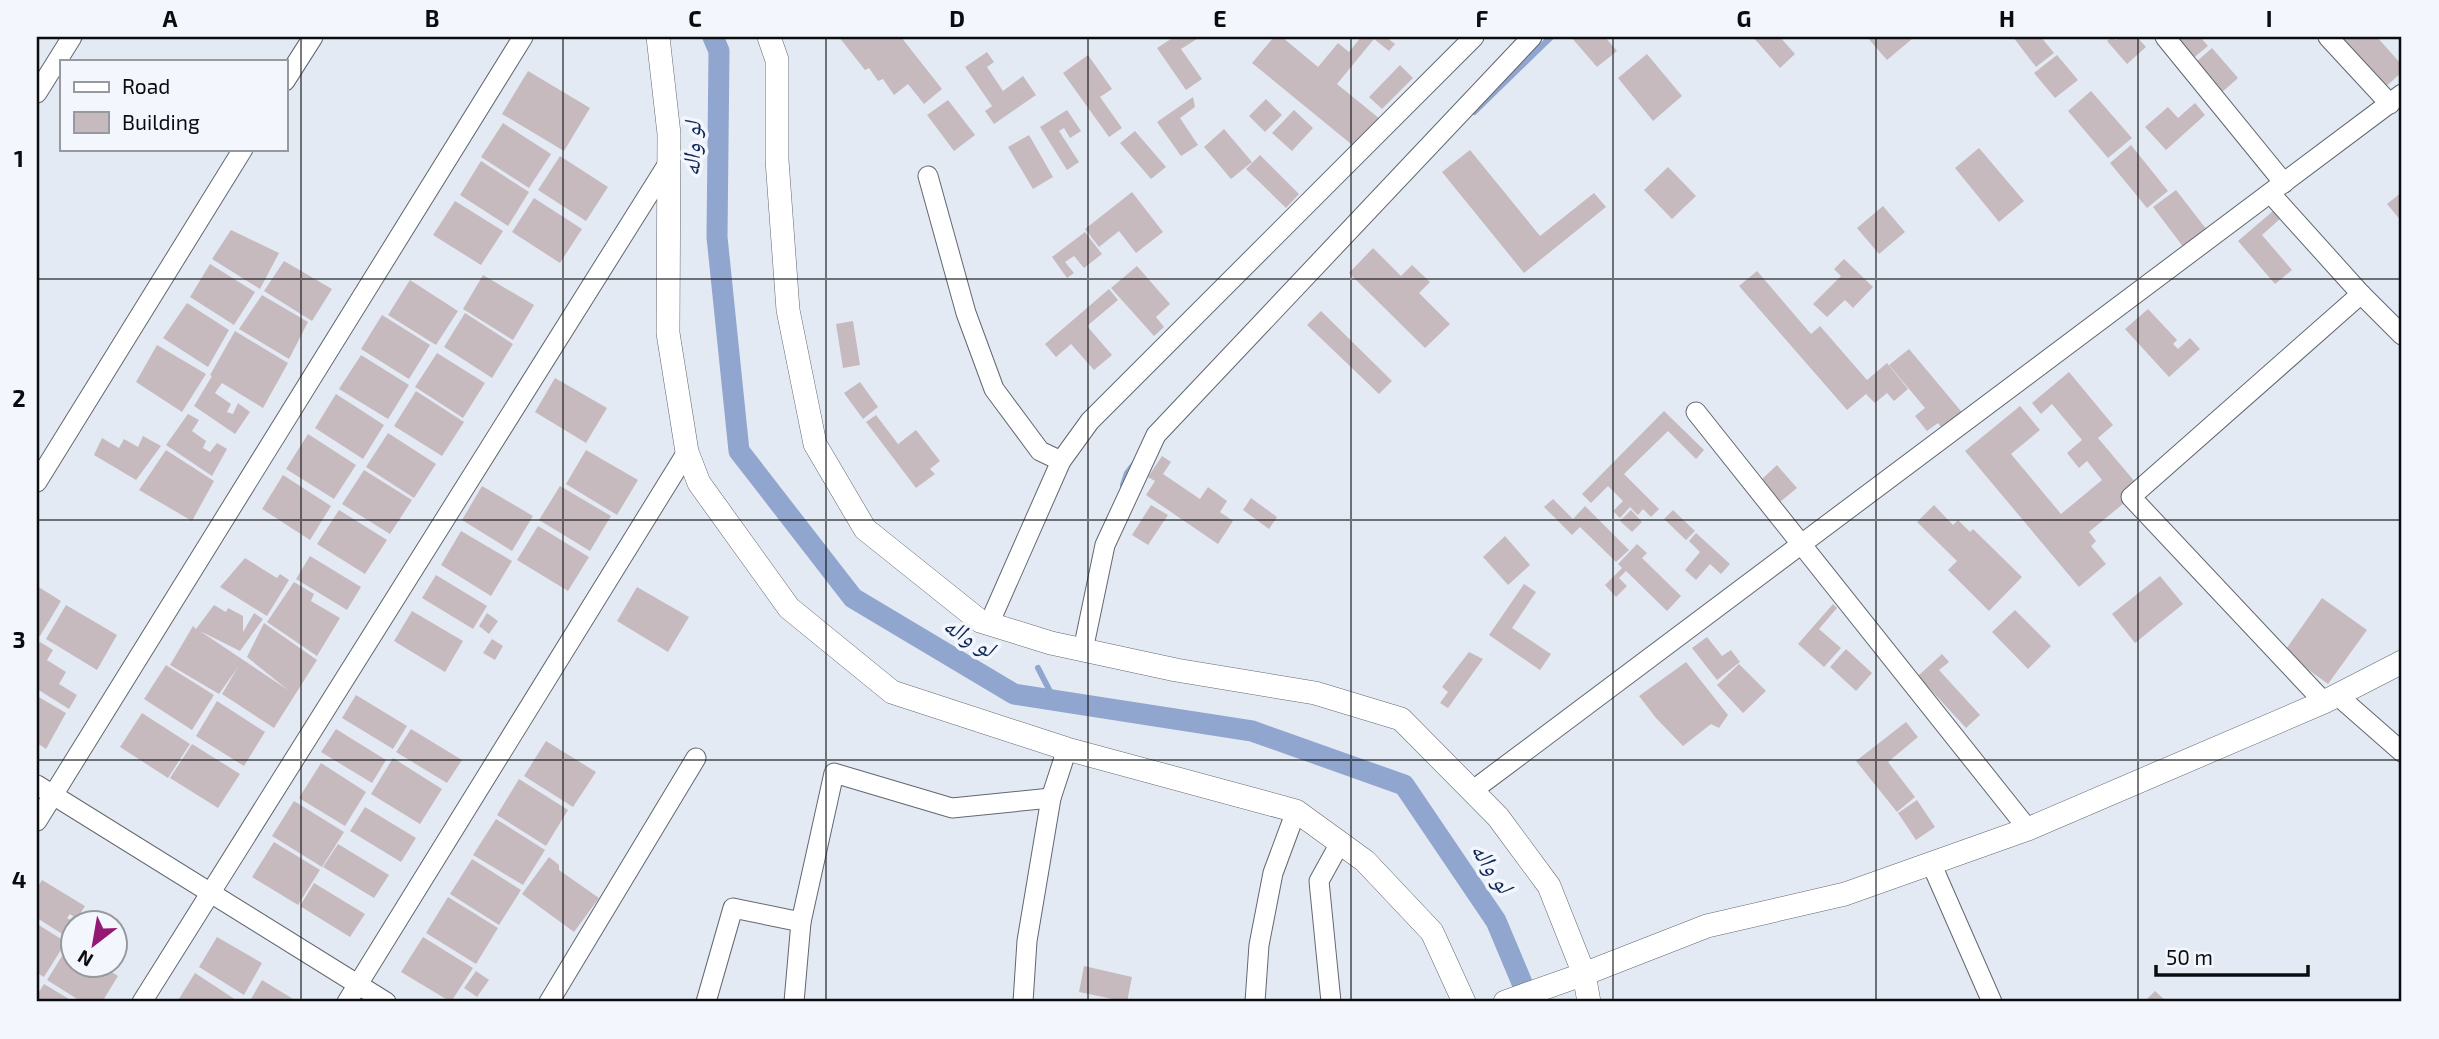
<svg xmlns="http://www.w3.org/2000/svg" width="2439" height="1039" font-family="'Exo 2','Noto Naskh Arabic',sans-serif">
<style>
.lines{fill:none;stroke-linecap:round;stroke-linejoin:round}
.stream{stroke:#90a6ce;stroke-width:6}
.canal{stroke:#90a6ce;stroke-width:21}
.building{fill:#c7babf}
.minor-casing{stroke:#626770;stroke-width:21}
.tertiary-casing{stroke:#626770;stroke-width:24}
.minor{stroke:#fff;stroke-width:19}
.tertiary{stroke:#fff;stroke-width:23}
.grid{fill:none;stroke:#0a0c0f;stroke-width:2;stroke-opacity:0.55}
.labels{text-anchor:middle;stroke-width:7;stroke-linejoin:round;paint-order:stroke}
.water-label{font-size:24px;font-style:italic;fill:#0f2758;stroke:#f3f7fd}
.neatline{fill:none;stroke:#0a0c0f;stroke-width:2.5}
.grid-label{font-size:23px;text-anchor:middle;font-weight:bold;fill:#0a0c0f}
</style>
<rect width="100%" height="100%" fill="#e4eaf4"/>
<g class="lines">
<!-- stream -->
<g class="stream">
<polyline points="1474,112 1551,37"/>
<polyline points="1123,485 1127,473 1134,464"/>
<polyline points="1038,668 1055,701"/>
</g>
<!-- canal -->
<polyline class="canal" points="713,37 719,51 717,237 739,451 853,598 1014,694 1252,731 1404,785 1496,921 1530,1002"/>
</g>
<!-- building -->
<g class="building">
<polygon points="839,37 901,37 942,89 924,104 908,84 894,95 883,79 878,81 869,68 865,70"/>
<polygon points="1174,37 1200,37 1181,49 1202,79 1186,90 1157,48"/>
<polygon points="1274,37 1282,37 1318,67 1338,43 1349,52 1361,37 1386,37 1395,44 1389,51 1374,39 1337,84 1380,119 1356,148 1252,63"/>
<polygon points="1571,37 1605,37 1617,51 1597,67"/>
<polygon points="1753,37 1780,37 1795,54 1780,68"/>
<polygon points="1867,37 1910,37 1912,39 1887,60"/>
<polygon points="2013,37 2041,37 2054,53 2036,67"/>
<polygon points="2112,37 2116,40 2120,37 2137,37 2146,47 2127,64 2107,41"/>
<polygon points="2174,37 2200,37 2208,46 2192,59"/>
<polygon points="2335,37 2377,37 2402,65 2402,72 2382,90"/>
<polygon points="2212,48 2238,78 2221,93 2195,63"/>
<polygon points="987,52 994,62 987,67 1003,91 1023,76 1036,95 994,124 985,111 992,106 965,67"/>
<polygon points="1647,54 1682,96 1653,121 1618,78"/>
<polygon points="1088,55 1112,89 1100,97 1122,128 1109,137 1063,73"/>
<polygon points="2057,55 2078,80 2055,98 2034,73"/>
<polygon points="1400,65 1413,78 1382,109 1369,97"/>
<polygon points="528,71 590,108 564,151 502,114"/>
<polygon points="2091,91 2132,138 2108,158 2068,111"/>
<polygon points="1193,97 1195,107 1180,118 1198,145 1181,156 1157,122"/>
<polygon points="1266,99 1282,115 1265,132 1249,116"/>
<polygon points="948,100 975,135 954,151 927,115"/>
<polygon points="2195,103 2205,115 2166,150 2145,127 2168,107 2178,118"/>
<polygon points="1067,110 1081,131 1070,138 1064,128 1059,131 1079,162 1067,170 1040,127"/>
<polygon points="1294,110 1313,128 1292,151 1272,133"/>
<polygon points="503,123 551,154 529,188 481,157"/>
<polygon points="1224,129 1252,162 1231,179 1204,147"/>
<polygon points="1135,131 1166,167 1151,179 1120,143"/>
<polygon points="1029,135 1053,177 1033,189 1008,147"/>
<polygon points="2131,145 2168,191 2147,208 2110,163"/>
<polygon points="1979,148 2024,201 1999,222 1955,168"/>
<polygon points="1470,150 1540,236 1594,193 1606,207 1524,273 1442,172"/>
<polygon points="1260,155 1299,194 1286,208 1246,169"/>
<polygon points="560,156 608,187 586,221 538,190"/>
<polygon points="481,161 529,192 508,226 460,195"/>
<polygon points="1668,167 1696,196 1672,219 1644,190"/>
<polygon points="2176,190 2207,230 2184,248 2153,207"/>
<polygon points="1132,192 1163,232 1136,253 1119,231 1099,247 1085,229"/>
<polygon points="2402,192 2402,222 2387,204"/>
<polygon points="534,198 582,229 560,263 512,232"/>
<polygon points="455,201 503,231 481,265 433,235"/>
<polygon points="1883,206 1905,232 1879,254 1857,228"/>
<polygon points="2273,211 2280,219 2262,235 2292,270 2275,284 2238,241"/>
<polygon points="231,230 279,253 260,289 212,259"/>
<polygon points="1085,232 1102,254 1084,268 1074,256 1065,262 1074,273 1067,278 1052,257"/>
<polygon points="1373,248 1401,276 1412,265 1430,282 1419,293 1450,324 1425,348 1349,273"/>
<polygon points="1844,259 1873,287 1853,308 1845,300 1827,317 1813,304 1841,276 1834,269"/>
<polygon points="284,261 332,289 312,321 264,291"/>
<polygon points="210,264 255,292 234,325 190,297"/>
<polygon points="1137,266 1170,304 1156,317 1164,327 1154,336 1111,288"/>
<polygon points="1757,271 1811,334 1820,326 1867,380 1887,363 1908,389 1894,401 1887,393 1875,403 1866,394 1847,410 1739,286"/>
<polygon points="483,275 534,305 513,340 463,309"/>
<polygon points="410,280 458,311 436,345 388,315"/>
<polygon points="1109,289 1118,300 1087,326 1112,355 1094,370 1071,344 1056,357 1045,344"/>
<polygon points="262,295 308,322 289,359 239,329"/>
<polygon points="187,303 229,330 208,367 163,338"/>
<polygon points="2148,309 2177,340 2173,344 2178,349 2190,338 2200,349 2169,377 2125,329"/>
<polygon points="1321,311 1392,381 1379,394 1307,325"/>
<polygon points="465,313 513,344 492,378 444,347"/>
<polygon points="382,315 430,345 409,379 361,349"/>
<polygon points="853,321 860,365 843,368 836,324"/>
<polygon points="235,331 288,363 263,408 222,383 215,393 231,404 227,412 233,414 238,403 250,412 235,434 194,406 212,376 210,375"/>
<polygon points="157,345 206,374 182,412 136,382"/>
<polygon points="1909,349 1965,416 1945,432 1938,423 1927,431 1915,416 1925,408 1889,365"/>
<polygon points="437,353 485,383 463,418 415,387"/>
<polygon points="361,355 409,385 388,419 339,389"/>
<polygon points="2069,372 2113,425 2098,438 2141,489 2089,532 2096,541 2091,546 2106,564 2079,587 1965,451 2020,406 2040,430 2011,454 2061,514 2102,480 2087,461 2079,468 2067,453 2082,440 2052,404 2041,414 2032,403"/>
<polygon points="555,378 607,408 586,443 535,412"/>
<polygon points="860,382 878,407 863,419 844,393"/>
<polygon points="416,391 464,422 442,456 394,426"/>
<polygon points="336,394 384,425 363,459 315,428"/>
<polygon points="1664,411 1704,450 1696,459 1668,431 1624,474 1659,509 1651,517 1643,509 1638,515 1630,507 1620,518 1613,511 1623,501 1608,486 1591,503 1582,494"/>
<polygon points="188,414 199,420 192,431 206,441 203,448 210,452 217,443 227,449 212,476 166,445"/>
<polygon points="876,415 898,444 916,430 940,461 930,469 935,474 916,488 866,422"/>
<polygon points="388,433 436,464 414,498 366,467"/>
<polygon points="308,434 356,465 334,499 286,469"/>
<polygon points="143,436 161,446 136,480 94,455 102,438 119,448 124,439 138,447"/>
<polygon points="166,450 214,481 192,521 139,490"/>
<polygon points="586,450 638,480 617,515 566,484"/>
<polygon points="1162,456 1171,462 1163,474 1200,499 1208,487 1227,501 1220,512 1233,521 1218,544 1146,495 1155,481 1148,477"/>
<polygon points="1777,465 1797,488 1780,502 1761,480"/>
<polygon points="364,470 412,500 390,534 342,504"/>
<polygon points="283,475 331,506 310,540 262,509"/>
<polygon points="482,486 533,516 512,551 462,520"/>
<polygon points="560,486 611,516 590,551 539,520"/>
<polygon points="1251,498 1277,517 1269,529 1243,510"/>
<polygon points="1553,499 1573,519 1585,506 1629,550 1616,562 1580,527 1572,535 1544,507"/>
<polygon points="1151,505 1168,515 1148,545 1132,535"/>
<polygon points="1934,505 1953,525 1958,520 1970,532 1973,529 2022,577 1989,611 1948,570 1957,561 1917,522"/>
<polygon points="339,510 387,540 365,574 317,544"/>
<polygon points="1631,510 1642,522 1632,532 1620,521"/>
<polygon points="1673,510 1695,531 1686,540 1664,519"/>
<polygon points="538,526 589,557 568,591 517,560"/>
<polygon points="461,531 512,561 491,596 441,565"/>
<polygon points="1696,533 1730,564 1721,574 1710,564 1696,580 1685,570 1700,552 1689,541"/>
<polygon points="1505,536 1530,565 1508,585 1483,557"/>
<polygon points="1637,544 1647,553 1642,558 1681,596 1667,611 1626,571 1619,578 1627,586 1616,597 1605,585 1622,568 1618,564"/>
<polygon points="310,556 361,587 347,610 296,579"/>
<polygon points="245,558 277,578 280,574 289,580 267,616 220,587"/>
<polygon points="436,575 487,606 473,629 422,598"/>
<polygon points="2160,576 2183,604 2135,643 2112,614"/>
<polygon points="294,582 314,594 311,601 340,618 317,656 267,622"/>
<polygon points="1524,584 1536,592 1512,628 1551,654 1540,670 1489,635"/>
<polygon points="37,586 61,601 40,636 37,634"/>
<polygon points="637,587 689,617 668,652 617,621"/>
<polygon points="2322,598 2367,630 2328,684 2284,652"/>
<polygon points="1833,604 1837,608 1819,629 1841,648 1824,667 1798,644"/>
<polygon points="66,605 117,635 97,670 46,639"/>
<polygon points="214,605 226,612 228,608 243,616 243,632 254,613 263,619 240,651 200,631 288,690 247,657 264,623 317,660 274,728 222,694 238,667 219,694 170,665 193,626 196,629"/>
<polygon points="2015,610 2051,646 2028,669 1992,632"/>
<polygon points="412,611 463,641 445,672 394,641"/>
<polygon points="487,613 498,621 489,634 479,626"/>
<polygon points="1707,637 1722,656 1731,650 1740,662 1717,680 1692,648"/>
<polygon points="492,639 503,646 495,660 483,653"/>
<polygon points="40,642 53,650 47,660 66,672 59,684 77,695 69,709 37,689 37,647"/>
<polygon points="1846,649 1872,673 1856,691 1830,667"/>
<polygon points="1469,652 1483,659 1448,708 1440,703 1448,692 1442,687"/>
<polygon points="1942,654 1949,662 1939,670 1980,715 1966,728 1918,676"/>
<polygon points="1686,662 1728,715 1719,728 1711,724 1683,746 1656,718 1639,696"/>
<polygon points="1739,664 1766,691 1743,713 1717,685"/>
<polygon points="166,665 214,695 192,730 144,699"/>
<polygon points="356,695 407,726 393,749 342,718"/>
<polygon points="37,696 66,713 46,749 37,743"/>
<polygon points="217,701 265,732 244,766 196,736"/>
<polygon points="142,713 190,744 168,778 120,747"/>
<polygon points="1906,722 1918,737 1888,762 1915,797 1897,812 1856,761"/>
<polygon points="336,729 386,760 372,783 321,752"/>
<polygon points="411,729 462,760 447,783 396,752"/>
<polygon points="546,741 596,772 573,807 524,776"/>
<polygon points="192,744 240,774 218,808 170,778"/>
<polygon points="393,758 442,789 420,824 371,794"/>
<polygon points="321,763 366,792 345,826 299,798"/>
<polygon points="519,779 568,810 546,846 497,815"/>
<polygon points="1917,800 1935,827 1916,840 1898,813"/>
<polygon points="294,801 344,832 322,867 272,836"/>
<polygon points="365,807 416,838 401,862 350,831"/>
<polygon points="496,819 545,850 523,885 473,855"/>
<polygon points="274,842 320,870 298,905 252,877"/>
<polygon points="338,844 389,875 374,898 323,867"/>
<polygon points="549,857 559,865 559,870 599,898 574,932 522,894"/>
<polygon points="472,859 521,890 499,925 450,894"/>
<polygon points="42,880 85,906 77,919 70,914 67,918 74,922 74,926 67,937 37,918 37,888"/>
<polygon points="314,883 365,914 350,937 300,906"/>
<polygon points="448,897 498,928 476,964 426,933"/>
<polygon points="37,924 66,942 44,977 37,973"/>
<polygon points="217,937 262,963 244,995 199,967"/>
<polygon points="423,937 473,968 451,1002 401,972"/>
<polygon points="69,945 74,948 74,965 101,965 118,976 102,1002 82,1002 47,980"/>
<polygon points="1084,966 1132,977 1127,1002 1079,992"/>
<polygon points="476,971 489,980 477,997 464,988"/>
<polygon points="195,973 239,1002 177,1002"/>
<polygon points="262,980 298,1002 256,1002 251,999"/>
<polygon points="44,984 74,1002 37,1002 37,995"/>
<polygon points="2155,991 2167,1002 2144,1002"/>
</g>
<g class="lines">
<!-- minor casing -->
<g class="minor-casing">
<g id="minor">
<polyline points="2165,37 2284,183"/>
<polyline points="2328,37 2390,104"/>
<polyline points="285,81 313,37"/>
<polyline points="37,93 72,37"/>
<polyline points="928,176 966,313 994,389 1040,451 1061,461"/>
<polyline points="2270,193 2361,294 2402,335"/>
<polyline points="1696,412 2028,829"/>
<polyline points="37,482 243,149"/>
<polyline points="989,624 1061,461 1090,421 1474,37"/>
<polyline points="1083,650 1105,545 1156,435 1532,37"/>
<polyline points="2337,695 2402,752"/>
<polyline points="2324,702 2131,497 2361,294"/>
<polyline points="37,785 386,1002"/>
<polyline points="1472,791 2402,94"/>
<polyline points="37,821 523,37"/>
<polyline points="1931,863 1992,1002"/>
<polyline points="142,1002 669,162"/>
<polyline points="347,1002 687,452"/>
<polyline points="549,1002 696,758"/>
<polyline points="706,1002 733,908 801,922 834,773 952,808 1051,798"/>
<polyline points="794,1002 801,922"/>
<polyline points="1023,1002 1027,941 1051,798 1067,749"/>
<polyline points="1255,1002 1259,945 1273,873 1296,811"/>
<polyline points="1331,1002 1319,881 1340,843"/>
</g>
</g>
<!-- tertiary casing -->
<g class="tertiary-casing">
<g id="tertiary">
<polyline points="658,37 669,134 668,333 687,452 699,483 789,608 892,692 1067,749 1296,811 1365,861 1432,932 1464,1002"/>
<polyline points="769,37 777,60 777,160 788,310 815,444 865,529 980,621 1051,643 1176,670 1315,693 1401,719 1498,817 1549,886 1584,974 1589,1002"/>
<polyline points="1505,1002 1584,974 1707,926 1845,894 2028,829 2324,702 2402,662"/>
</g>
</g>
<!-- minor -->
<use href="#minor" class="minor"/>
<!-- tertiary -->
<use href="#tertiary" class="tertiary"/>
</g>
<!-- grid -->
<path class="grid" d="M301,37V1002M563,37V1002M826,37V1002M1088,37V1002M1351,37V1002M1613,37V1002M1876,37V1002M2138,37V1002M37,279H2402M37,520H2402M37,760H2402"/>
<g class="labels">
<!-- water labels -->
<g class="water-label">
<text transform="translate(692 149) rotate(-89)" y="8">لو واله</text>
<text transform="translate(969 637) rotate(31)" y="8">لو واله</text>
<text transform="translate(1492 868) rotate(56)" y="8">لو واله</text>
</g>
</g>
<!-- border -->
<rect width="2439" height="1039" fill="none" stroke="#f3f7fd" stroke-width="77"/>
<!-- legend -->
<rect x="60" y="60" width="228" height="91" fill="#f3f7fd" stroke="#96999e" stroke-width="2"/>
<rect x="74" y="82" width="35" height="10" fill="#ffffff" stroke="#96999e" stroke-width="2"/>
<text x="122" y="94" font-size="21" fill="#0a0c0f">Road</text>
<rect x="74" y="112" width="35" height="21" fill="#c7babf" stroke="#96999e" stroke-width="2"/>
<text x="122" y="130" font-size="21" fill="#0a0c0f">Building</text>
<!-- north arrow -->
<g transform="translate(94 944) rotate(211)"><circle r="33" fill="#f3f7fd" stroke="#96999e" stroke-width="2"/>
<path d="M0-5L12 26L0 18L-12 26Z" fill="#941973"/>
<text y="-10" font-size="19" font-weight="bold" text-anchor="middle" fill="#0a0c0f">N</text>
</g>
<!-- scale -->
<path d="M2156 965v10h152v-10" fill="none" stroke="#0a0c0f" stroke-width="3.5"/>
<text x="2166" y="965" font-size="21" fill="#0a0c0f" stroke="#f3f7fd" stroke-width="5" paint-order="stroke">50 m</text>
<rect x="38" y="38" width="2362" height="962" class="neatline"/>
<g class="grid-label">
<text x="170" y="27">A</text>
<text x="432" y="27">B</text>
<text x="695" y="27">C</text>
<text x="957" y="27">D</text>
<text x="1220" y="27">E</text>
<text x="1482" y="27">F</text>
<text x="1744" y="27">G</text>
<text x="2007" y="27">H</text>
<text x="2269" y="27">I</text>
<text x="19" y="167">1</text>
<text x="19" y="407">2</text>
<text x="19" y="648">3</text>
<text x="19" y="888">4</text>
</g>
</svg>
